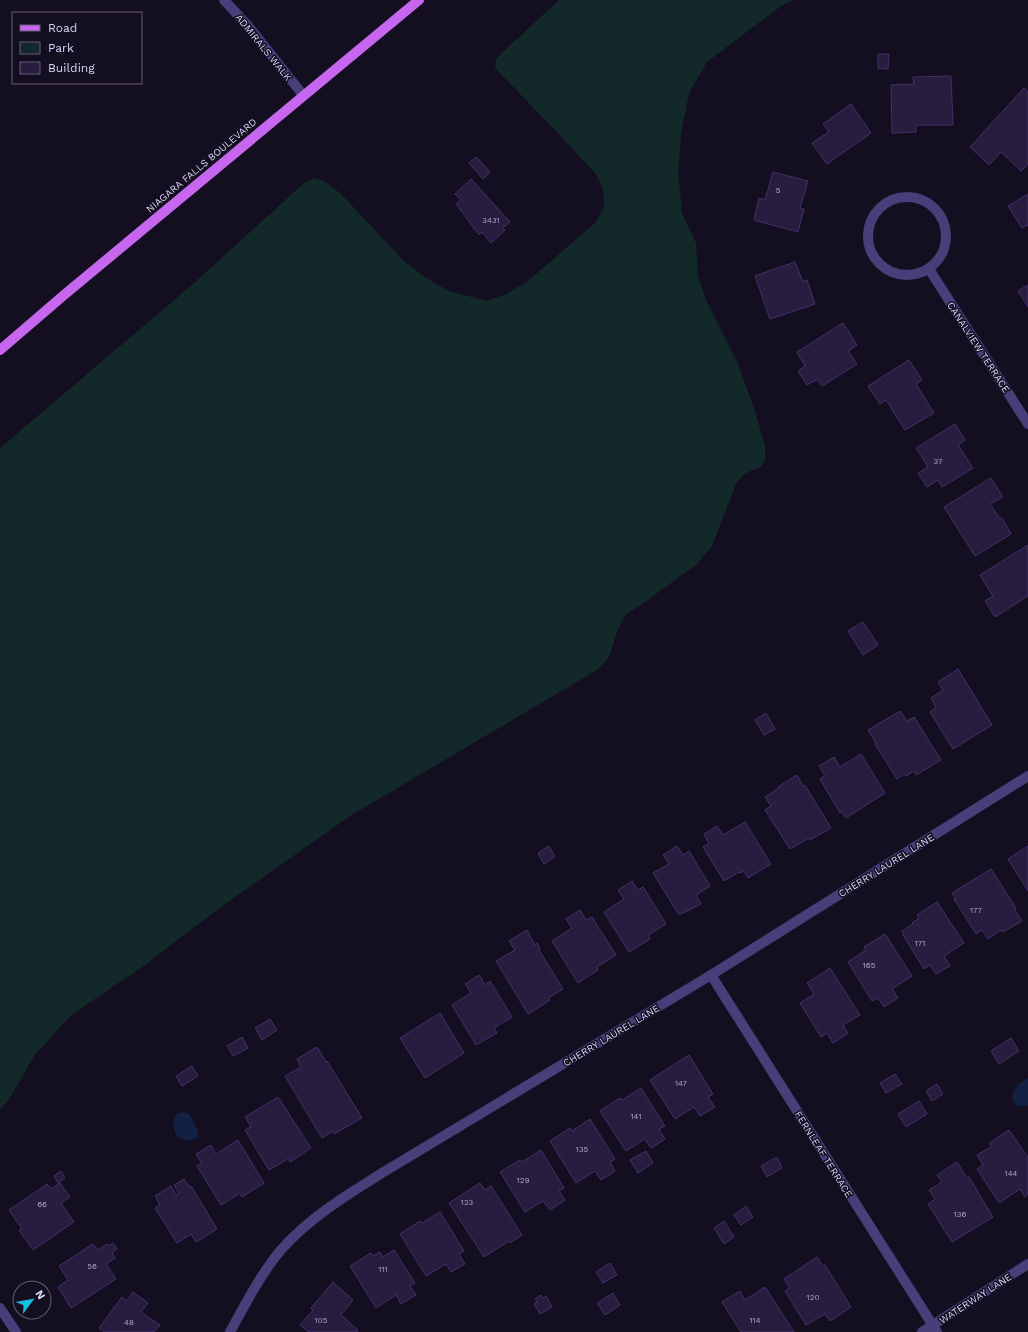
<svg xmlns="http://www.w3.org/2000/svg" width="1028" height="1332" font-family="'Work Sans',sans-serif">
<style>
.green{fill:#132829}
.water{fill:#122141}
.building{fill:#271d3f;stroke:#413269}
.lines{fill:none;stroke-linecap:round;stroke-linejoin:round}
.minor{stroke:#463f7a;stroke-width:10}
.major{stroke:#c766ef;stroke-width:10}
.labels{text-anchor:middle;stroke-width:3;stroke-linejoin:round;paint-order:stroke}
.number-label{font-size:8px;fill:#aea6cb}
.street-label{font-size:10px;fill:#dbd3fa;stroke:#140f20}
</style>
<rect width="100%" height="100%" fill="#140f20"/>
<!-- green -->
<polygon class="green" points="559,0 793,0 781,6 707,62 689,93 681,135 678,171 682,213 696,243 698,276 706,300 737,362 754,408 765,445 765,461 760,467 744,474 736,484 712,546 696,565 642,604 625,615 618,629 609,657 597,670 350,816 218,909 141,968 71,1015 34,1056 10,1098 0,1109 0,448 193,284 304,183 314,178 324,181 341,194 404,261 426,278 449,291 487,301 506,294 528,281 595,223 604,207 603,189 596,174 554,129 495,68 496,60 504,51"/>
<!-- water -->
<g class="water">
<path d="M1028,1078V1105C1019,1109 1012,1104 1012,1095L1018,1084Z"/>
<path d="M183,1112L190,1115C193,1123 198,1127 198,1136C192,1143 180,1141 175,1133C174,1130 174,1124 173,1120L177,1114Z"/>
</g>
<!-- building -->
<g class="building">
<polygon points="878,54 889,54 888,69 878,68"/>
<polygon points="951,76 953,125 916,125 916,132 892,133 891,85 914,84 913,77"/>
<polygon points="1024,88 1028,92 1028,164 1021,171 1001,152 989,165 970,147"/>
<polygon points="851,104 871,133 827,164 812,143 829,132 823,124"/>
<polygon points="476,157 490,172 483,179 469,163"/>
<polygon points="773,172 808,181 800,208 804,209 798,232 754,220 759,198 765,200"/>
<polygon points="471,179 510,222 503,228 505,230 491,243 482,232 479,235 456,204 461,200 455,194"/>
<polygon points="1028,194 1028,225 1022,228 1008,206"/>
<polygon points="795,262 803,282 807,280 815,304 770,319 755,276"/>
<polygon points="1028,285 1028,307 1018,291"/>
<polygon points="843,323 857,345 848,351 857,364 822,386 818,379 807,385 798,371 805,366 797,352"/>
<polygon points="909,360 922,380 916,384 934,413 905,430 886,400 880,404 868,386"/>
<polygon points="955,424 965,440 958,445 973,468 942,487 938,480 927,487 918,473 928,467 916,448"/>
<polygon points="991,478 1003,497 990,504 1000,519 1002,518 1011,534 975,556 944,507"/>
<polygon points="1028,545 1028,596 995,617 985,601 993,596 980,575"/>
<polygon points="863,622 878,645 863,655 848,631"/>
<polygon points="958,669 992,725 953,749 930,712 936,708 931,698 943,690 938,682"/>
<polygon points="900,711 907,721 914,717 941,760 916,775 914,771 906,776 904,774 897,779 875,744 876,743 868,730"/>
<polygon points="766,713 775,729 764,735 755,720"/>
<polygon points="861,754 885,793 846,818 842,812 840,813 820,779 825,776 819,766 834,757 840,767"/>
<polygon points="797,775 803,786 805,785 831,828 810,840 809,838 790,849 765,810 771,806 765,797 779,788 778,787"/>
<polygon points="745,822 771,864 748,878 744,871 740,873 739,872 724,881 703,847 709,844 704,834 717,826 723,835"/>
<polygon points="549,846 555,857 544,864 538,853"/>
<polygon points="677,846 683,855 689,851 710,886 696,895 701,904 679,915 653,873 669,864 663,855"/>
<polygon points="1028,846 1028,891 1008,859"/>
<polygon points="991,869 1016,908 1014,909 1022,921 1003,932 1001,930 988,939 982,930 976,934 954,899 956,899 952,893"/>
<polygon points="632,881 638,890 643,887 666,924 648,935 650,939 629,952 604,912 624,899 618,890"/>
<polygon points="937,902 964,943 944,956 950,966 936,974 930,965 924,969 903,935 904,935 902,931 913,924 912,923 919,918 917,915"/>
<polygon points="580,910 586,920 592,917 616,955 597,967 598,970 578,983 552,941 572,928 566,919"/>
<polygon points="527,930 535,945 537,943 540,949 539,950 563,989 548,998 550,1000 528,1014 496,961 515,950 509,941"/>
<polygon points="885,934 912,976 892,989 898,998 884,1007 878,998 872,1001 848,962 866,950 864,947"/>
<polygon points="830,968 860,1015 843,1025 848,1033 833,1043 827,1033 821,1037 800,1003 814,994 807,983"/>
<polygon points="479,975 485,985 490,981 512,1017 494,1028 497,1033 476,1045 452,1005 471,993 465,984"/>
<polygon points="440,1013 464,1053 425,1078 400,1038"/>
<polygon points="270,1019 277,1030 262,1040 255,1028"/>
<polygon points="242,1037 248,1048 233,1056 227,1046"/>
<polygon points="1011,1038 1019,1051 999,1064 991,1051"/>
<polygon points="317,1047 326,1062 327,1061 362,1118 334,1134 333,1131 322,1138 285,1076 301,1067 297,1059"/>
<polygon points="689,1055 713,1094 708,1097 715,1107 700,1116 694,1107 675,1119 650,1080"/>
<polygon points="192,1066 198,1076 182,1086 176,1076"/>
<polygon points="895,1074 902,1084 886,1093 880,1083"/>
<polygon points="937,1084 943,1094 932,1101 926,1091"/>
<polygon points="641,1088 665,1126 659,1129 665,1139 651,1148 645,1139 626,1151 600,1111 620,1098 622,1100"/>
<polygon points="278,1097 311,1148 290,1162 288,1159 269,1170 245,1130 251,1127 245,1117"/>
<polygon points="919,1101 927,1114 906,1127 898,1114"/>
<polygon points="590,1119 615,1159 610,1162 615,1171 601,1180 595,1171 576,1183 550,1141 570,1128 572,1131"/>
<polygon points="1009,1130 1028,1157 1028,1194 1025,1197 1020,1189 999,1203 977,1169 983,1165 977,1155 991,1147 989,1143"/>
<polygon points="238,1140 264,1183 242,1197 240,1193 221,1205 197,1166 202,1163 196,1154 211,1145 216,1154"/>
<polygon points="541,1150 564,1188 559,1191 565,1200 550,1210 543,1201 525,1212 500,1172 520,1160 522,1162"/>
<polygon points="646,1151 653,1163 638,1173 630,1160"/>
<polygon points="777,1157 782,1168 767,1177 761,1166"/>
<polygon points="957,1162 967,1178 969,1177 993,1217 952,1242 928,1204 935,1199 929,1190 942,1182 937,1175"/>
<polygon points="61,1171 65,1178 58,1183 54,1176"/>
<polygon points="184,1179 189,1187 191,1186 217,1229 196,1242 191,1234 177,1243 155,1208 160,1205 155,1196 171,1186 176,1195 179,1193 174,1185"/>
<polygon points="60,1183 70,1197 61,1203 74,1222 33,1250 19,1230 22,1229 9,1210 47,1184 51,1189"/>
<polygon points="480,1183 485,1190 491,1186 522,1235 510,1243 509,1241 484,1257 449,1203"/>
<polygon points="746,1206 753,1217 741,1225 734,1215"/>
<polygon points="440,1212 464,1251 459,1254 465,1264 451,1272 446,1264 426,1276 400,1234 420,1221 422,1223"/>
<polygon points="724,1221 734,1237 724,1244 714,1228"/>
<polygon points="113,1243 117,1249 112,1253 115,1258 106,1264 116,1279 71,1308 58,1287 68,1280 59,1266 93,1244 98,1250 107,1244 108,1246"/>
<polygon points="394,1250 415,1283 410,1286 416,1295 401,1304 396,1295 376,1308 350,1266 371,1253 373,1256 380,1252 383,1257"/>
<polygon points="817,1257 823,1266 825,1265 851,1307 830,1321 825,1314 806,1325 785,1291 790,1288 784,1279"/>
<polygon points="610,1263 617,1275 603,1283 596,1272"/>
<polygon points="333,1282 353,1300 341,1315 358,1330 357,1332 309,1332 300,1325 313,1310 311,1308"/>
<polygon points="765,1287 794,1332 741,1332 722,1302 740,1291 745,1300"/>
<polygon points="133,1292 148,1303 141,1312 160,1325 154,1332 104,1332 99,1328 122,1297 127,1301"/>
<polygon points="613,1293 620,1305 605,1315 597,1303"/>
<polygon points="541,1295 543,1298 546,1296 552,1307 540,1314 534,1304 537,1302 535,1299"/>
</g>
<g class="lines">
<!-- minor -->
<g class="minor">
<polyline points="224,0 249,27 303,95"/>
<circle cx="907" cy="236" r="39"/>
<polyline points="929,269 1028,424"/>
<polyline points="711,975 937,1332"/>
<polyline points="0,1308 16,1332"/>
<path d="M230,1332C245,1305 260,1275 280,1251C309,1218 345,1196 382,1173L711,975L1028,776"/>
<polyline points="922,1332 1028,1264"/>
</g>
<!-- major -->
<polyline class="major" points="0,350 64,295 419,0"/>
</g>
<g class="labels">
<!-- number labels -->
<g class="number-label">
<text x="778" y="193">5</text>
<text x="491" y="223">3431</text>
<text x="938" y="464">37</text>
<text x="976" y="913">177</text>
<text x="920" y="946">171</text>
<text x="869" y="968">165</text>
<text x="681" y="1086">147</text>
<text x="636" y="1119">141</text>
<text x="582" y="1152">135</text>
<text x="1011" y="1176">144</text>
<text x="523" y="1183">129</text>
<text x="467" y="1205">123</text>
<text x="42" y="1207">66</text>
<text x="960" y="1217">136</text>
<text x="92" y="1269">56</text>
<text x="383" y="1272">111</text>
<text x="813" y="1300">120</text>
<text x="321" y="1323">105</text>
<text x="755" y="1323">114</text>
<text x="129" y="1325">48</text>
</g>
<!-- street labels -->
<g class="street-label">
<text transform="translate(264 47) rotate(51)" y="4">ADMIRALS WALK</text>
<text transform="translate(201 165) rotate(-40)" y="4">NIAGARA FALLS BOULEVARD</text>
<text transform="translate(979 347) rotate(57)" y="4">CANALVIEW TERRACE</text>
<text transform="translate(886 865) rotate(-32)" y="4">CHERRY LAUREL LANE</text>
<text transform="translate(611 1035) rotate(-31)" y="4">CHERRY LAUREL LANE</text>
<text transform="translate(824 1154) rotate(58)" y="4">FERNLEAF TERRACE</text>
<text transform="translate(975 1298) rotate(-33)" y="4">WATERWAY LANE</text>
</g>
</g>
<!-- legend -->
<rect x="12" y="12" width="130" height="72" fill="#140f20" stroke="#645d77"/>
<rect x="20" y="25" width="20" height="6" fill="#c766ef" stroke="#645d77"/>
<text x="48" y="32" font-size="12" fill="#dbd3fa">Road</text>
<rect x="20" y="42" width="20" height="12" fill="#132829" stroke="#645d77"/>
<text x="48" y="52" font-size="12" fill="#dbd3fa">Park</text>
<rect x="20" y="62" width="20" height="12" fill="#271d3f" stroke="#645d77"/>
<text x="48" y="72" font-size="12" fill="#dbd3fa">Building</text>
<!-- north arrow -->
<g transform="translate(32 1300) rotate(58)"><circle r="19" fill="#140f20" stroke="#645d77"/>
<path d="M0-3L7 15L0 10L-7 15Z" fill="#18bde2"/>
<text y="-6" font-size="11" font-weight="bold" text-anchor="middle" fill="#dbd3fa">N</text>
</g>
</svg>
